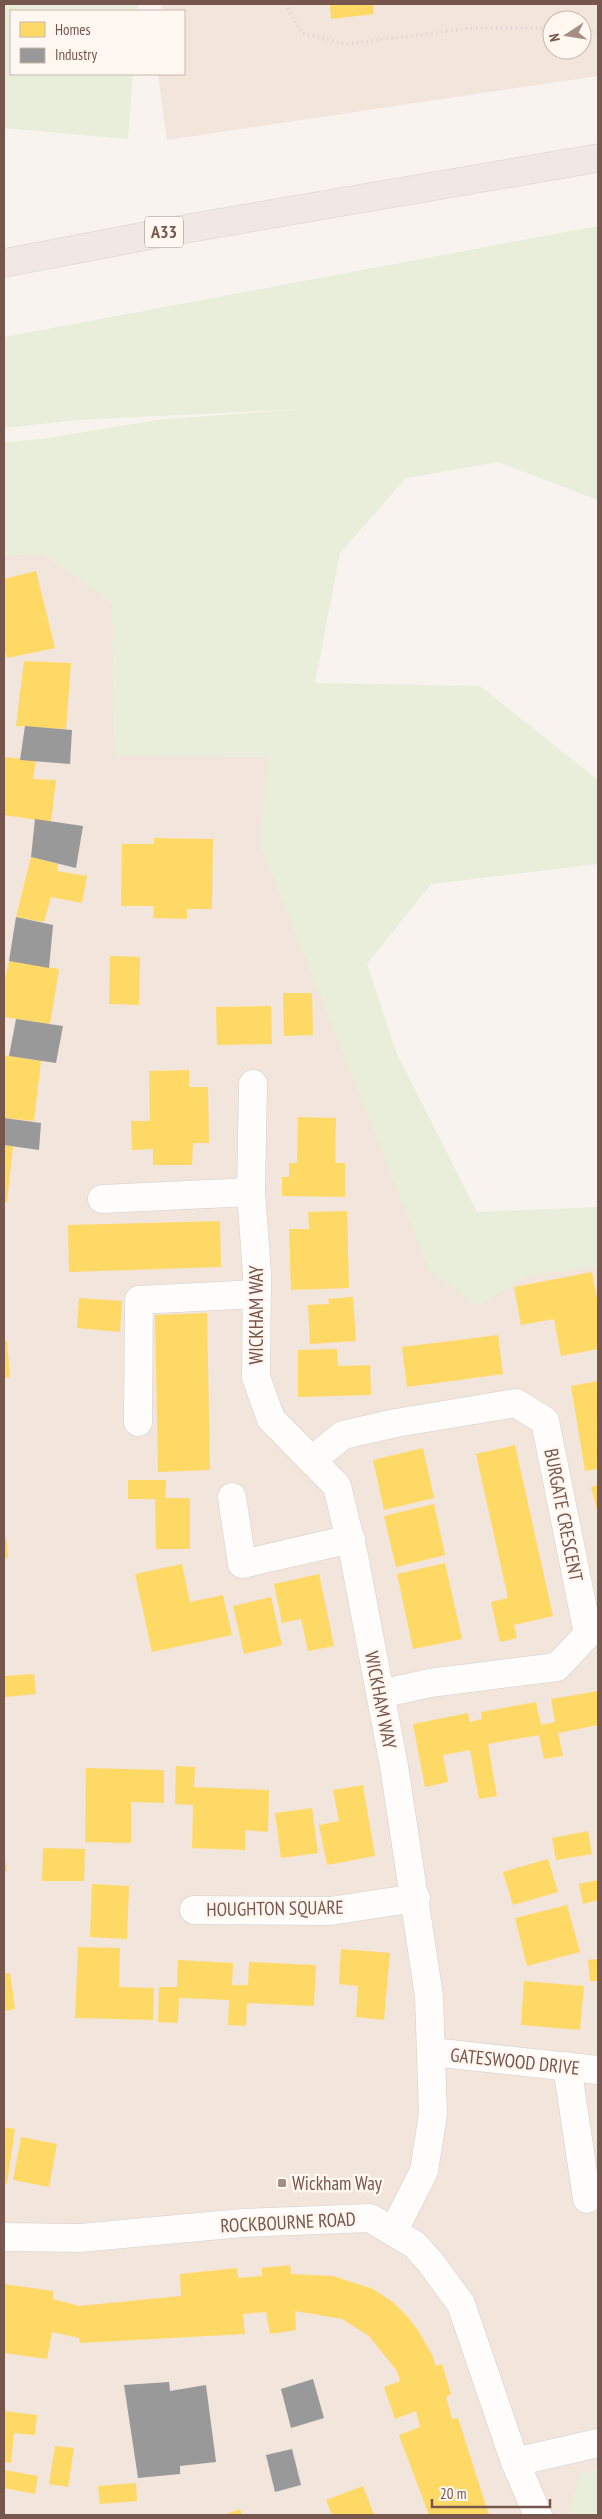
<svg xmlns="http://www.w3.org/2000/svg" width="602" height="2519" font-family="'PT Sans Narrow',sans-serif">
<style>
.residential{fill:#f1e5dc;fill-rule:evenodd}
.green{fill:#e8eed9}
.homes{fill:#ffd966}
.industry{fill:#999}
.lines{fill:none;stroke-linecap:round;stroke-linejoin:round}
.minor-casing{stroke:#d7cfca;stroke-width:29}
.highway-casing{stroke:#d9d0cb;stroke-width:29}
.path{stroke:#dad1d0;stroke-width:3;stroke-dasharray:1 4;stroke-linecap:butt}
.minor{stroke:#fefdfc;stroke-width:28}
.highway{stroke:#f1e8e6;stroke-width:28}
.poi-dot{fill:#a48e85;stroke:#fff7f0;stroke-width:2}
.labels{text-anchor:middle;stroke-width:5;stroke-linejoin:round;paint-order:stroke}
.shield{fill:#fff7f0;stroke:#a0877e;stroke-width:1}
.shield-label{font-size:18px;font-weight:bold;fill:#77574d}
.street-label{font-size:19px;fill:#77574d;stroke:#fff7f0}
.poi-label{font-size:19px;fill:#77574d;stroke:#fff7f0;text-anchor:start}
</style>
<rect width="100%" height="100%" fill="#f8f3ee"/>
<!-- residential -->
<g class="residential">
<path d="M162,4H598V76L167,140L158,74H184V11H161ZM552,20H582V50H552Z"/>
<polygon points="43,553 112,602 115,755 269,757 439,1241 598,1244 598,2470 580,2475 570,2511 572,2515 4,2515 4,556"/>
</g>
<!-- green -->
<g class="green">
<polygon points="4,4 139,4 138,11 11,11 11,74 133,74 128,139 4,128"/>
<polygon points="598,226 598,500 498,462 406,478 340,553 315,683 480,686 598,780 598,864 431,884 367,964 396,1052 477,1212 598,1207 598,1267 531,1275 477,1306 429,1270 260,844 269,757 115,755 112,602 43,553 4,556 4,442 43,439 157,420 303,409 76,420 4,428 4,337"/>
<polygon points="598,2470 598,2515 572,2515 570,2511 580,2475"/>
</g>
<!-- homes -->
<g class="homes">
<polygon points="330,4 373,4 374,14 331,19"/>
<polygon points="36,571 55,648 7,658 4,646 4,579"/>
<polygon points="24,661 71,663 66,729 16,726"/>
<polygon points="4,757 36,760 33,779 56,780 51,822 4,815"/>
<polygon points="154,838 213,839 212,909 187,909 187,919 153,918 154,906 121,906 122,844 154,844"/>
<polygon points="31,857 58,864 57,871 87,876 82,903 51,897 44,922 16,917"/>
<polygon points="110,956 140,957 139,1005 109,1004"/>
<polygon points="9,961 59,969 50,1024 4,1017 4,984"/>
<polygon points="283,993 312,993 313,1035 284,1036"/>
<polygon points="271,1006 272,1044 217,1045 216,1007"/>
<polygon points="4,1055 41,1061 34,1121 4,1118"/>
<polygon points="189,1070 189,1087 208,1087 209,1143 193,1143 192,1165 153,1165 153,1149 132,1150 131,1121 150,1121 149,1071"/>
<polygon points="298,1117 336,1118 335,1163 345,1163 345,1197 282,1196 282,1177 289,1177 289,1163 297,1163"/>
<polygon points="4,1145 13,1146 7,1202 4,1202"/>
<polygon points="347,1211 349,1288 291,1290 289,1229 309,1229 308,1212"/>
<polygon points="220,1221 221,1267 69,1272 68,1225"/>
<polygon points="592,1272 598,1304 598,1349 561,1356 554,1319 521,1325 514,1287"/>
<polygon points="353,1297 356,1341 310,1344 308,1305 329,1304 328,1299"/>
<polygon points="79,1298 122,1301 120,1332 77,1328"/>
<polygon points="207,1313 210,1470 158,1472 155,1315"/>
<polygon points="498,1335 503,1374 407,1387 402,1347"/>
<polygon points="4,1341 7,1341 10,1377 4,1378"/>
<polygon points="337,1349 338,1366 370,1365 371,1395 298,1397 298,1350"/>
<polygon points="598,1381 598,1469 585,1471 571,1386"/>
<polygon points="515,1445 553,1616 514,1625 517,1638 500,1642 491,1602 508,1598 476,1454"/>
<polygon points="423,1448 434,1498 384,1510 373,1460"/>
<polygon points="128,1480 166,1480 165,1498 190,1498 190,1549 156,1549 155,1499 128,1499"/>
<polygon points="598,1485 598,1513 591,1487"/>
<polygon points="434,1504 445,1555 396,1567 384,1516"/>
<polygon points="4,1537 6,1537 8,1558 4,1558"/>
<polygon points="445,1563 462,1639 413,1649 397,1574"/>
<polygon points="182,1564 190,1602 223,1595 232,1635 152,1652 135,1574"/>
<polygon points="319,1574 334,1646 308,1651 301,1619 282,1623 274,1584"/>
<polygon points="271,1597 282,1645 244,1654 233,1606"/>
<polygon points="34,1674 36,1694 4,1697 4,1676"/>
<polygon points="598,1691 598,1725 558,1733 563,1756 544,1759 539,1735 488,1744 497,1796 479,1799 470,1750 443,1755 448,1782 425,1787 413,1724 468,1713 470,1722 482,1719 481,1712 536,1702 541,1725 555,1722 551,1699"/>
<polygon points="176,1766 195,1767 194,1787 269,1790 268,1832 245,1830 245,1850 192,1848 193,1805 175,1804"/>
<polygon points="86,1768 164,1770 164,1803 131,1802 131,1843 85,1842"/>
<polygon points="363,1785 375,1856 327,1865 319,1825 339,1821 333,1790"/>
<polygon points="312,1808 318,1853 281,1858 275,1813"/>
<polygon points="588,1831 592,1854 556,1860 552,1838"/>
<polygon points="43,1848 85,1849 84,1881 42,1881"/>
<polygon points="4,1850 7,1871 4,1871"/>
<polygon points="548,1859 558,1892 513,1905 503,1872"/>
<polygon points="598,1880 598,1900 583,1904 579,1884"/>
<polygon points="92,1884 129,1886 127,1939 90,1937"/>
<polygon points="567,1905 580,1952 527,1966 515,1918"/>
<polygon points="78,1947 120,1948 119,1987 154,1988 153,2020 75,2018"/>
<polygon points="341,1949 390,1953 384,2020 356,2017 358,1986 339,1984"/>
<polygon points="598,1959 598,1981 590,1981 588,1960"/>
<polygon points="178,1960 233,1963 232,1985 248,1985 249,1962 316,1965 314,2006 247,2003 246,2026 228,2025 229,2000 179,1998 178,2023 158,2022 159,1987 177,1987"/>
<polygon points="4,1973 10,1973 15,2009 4,2011"/>
<polygon points="524,1981 584,1986 580,2030 521,2025"/>
<polygon points="4,2127 15,2129 7,2184 4,2183"/>
<polygon points="21,2137 57,2144 49,2187 13,2180"/>
<polygon points="290,2265 291,2274 333,2276 373,2289 394,2303 405,2314 418,2330 432,2355 436,2366 442,2364 451,2394 446,2397 452,2419 458,2418 489,2515 429,2515 399,2435 420,2427 416,2411 395,2419 384,2387 400,2381 397,2371 369,2336 342,2319 295,2311 296,2330 270,2334 266,2312 243,2314 245,2334 80,2343 79,2338 52,2332 47,2359 4,2353 4,2284 53,2291 53,2299 79,2306 181,2296 180,2274 237,2268 238,2278 262,2276 262,2268"/>
<polygon points="4,2411 37,2415 35,2435 14,2433 11,2463 4,2462"/>
<polygon points="55,2446 74,2448 68,2487 49,2484"/>
<polygon points="4,2470 38,2476 35,2494 4,2488"/>
<polygon points="136,2483 137,2501 100,2504 98,2486"/>
<polygon points="363,2486 374,2515 332,2515 326,2500"/>
<polygon points="240,2509 242,2515 223,2515"/>
</g>
<!-- industry -->
<g class="industry">
<polygon points="25,726 72,730 70,764 20,760"/>
<polygon points="35,819 83,826 76,868 31,857"/>
<polygon points="16,917 53,925 49,968 9,961"/>
<polygon points="16,1019 63,1026 56,1063 9,1056"/>
<polygon points="4,1118 41,1123 39,1150 4,1145"/>
<polygon points="313,2379 324,2418 291,2428 281,2389"/>
<polygon points="169,2382 170,2391 206,2385 216,2462 180,2466 180,2474 138,2478 124,2385"/>
<polygon points="292,2449 301,2485 275,2492 266,2455"/>
</g>
<g class="lines">
<!-- minor casing -->
<g class="minor-casing">
<g id="minor">
<polyline points="253,1084 251,1192 257,1274 256,1377 271,1419 337,1486 354,1556 394,1766 429,1996 433,2114 424,2171 393,2232"/>
<polyline points="102,1199 251,1192"/>
<polyline points="138,1422 139,1300 257,1294"/>
<polyline points="312,1460 343,1435 396,1423 516,1403 545,1421 588,1634 557,1667 430,1683 380,1694"/>
<polyline points="232,1497 242,1564 351,1539"/>
<polyline points="194,1910 330,1911 416,1898"/>
<polyline points="432,2052 598,2070"/>
<polyline points="567,2066 587,2199"/>
<polyline points="4,2237 80,2238 242,2223 370,2218 415,2245 431,2263 461,2304 515,2462 538,2515"/>
<polyline points="515,2462 598,2443"/>
</g>
</g>
<!-- highway casing -->
<g class="highway-casing">
<polyline id="highway" points="4,263 167,232 598,158"/>
</g>
<!-- path -->
<g class="path">
<polyline points="285,4 302,33 345,44 474,28 552,28"/>
<polyline points="582,28 598,32"/>
</g>
<!-- minor -->
<use href="#minor" class="minor"/>
<!-- highway -->
<use href="#highway" class="highway"/>
</g>
<!-- markers -->
<rect class="poi-dot" x="277" y="2178" width="10" height="10" rx="2.5"/>
<g class="labels">
<!-- shield labels -->
<rect class="shield" x="145" y="216.5" width="38" height="31" rx="4"/>
<g class="shield-label">
<text x="164" y="238">A33</text>
</g>
<!-- street labels -->
<g class="street-label">
<text transform="translate(256 1315) rotate(-90)" y="7">WICKHAM WAY</text>
<text transform="translate(564 1515) rotate(79)" y="7">BURGATE CRESCENT</text>
<text transform="translate(381 1700) rotate(79)" y="7">WICKHAM WAY</text>
<text transform="translate(275 1908) rotate(-1)" y="7">HOUGHTON SQUARE</text>
<text transform="translate(515 2061) rotate(6)" y="7">GATESWOOD DRIVE</text>
<text transform="translate(288 2222) rotate(-3)" y="7">ROCKBOURNE ROAD</text>
</g>
<!-- poi labels -->
<g class="poi-label">
<text x="292" y="2190">Wickham Way</text>
</g>
</g>
<!-- border -->
<rect width="602" height="2519" fill="none" stroke="#77574d" stroke-width="10"/>
<!-- legend -->
<rect x="10" y="10" width="175" height="65" fill="#fff7f0" stroke="#c9b7af"/>
<rect x="20" y="22" width="25" height="15" fill="#ffd966" stroke="#c9b7af"/>
<text x="55" y="35" font-size="15" fill="#77574d">Homes</text>
<rect x="20" y="48" width="25" height="15" fill="#999999" stroke="#c9b7af"/>
<text x="55" y="60" font-size="15" fill="#77574d">Industry</text>
<!-- north arrow -->
<g transform="translate(567 35) rotate(258)"><circle r="24" fill="#fff7f0" stroke="#c9b7af"/>
<path d="M0-4L9 19L0 12L-9 19Z" fill="#a48e85"/>
<text y="-8" font-size="14" font-weight="bold" text-anchor="middle" fill="#77574d">N</text>
</g>
<!-- scale -->
<path d="M432 2499v8h118v-8" fill="none" stroke="#77574d" stroke-width="2.5"/>
<text x="440" y="2499" font-size="15" fill="#77574d" stroke="#fff7f0" stroke-width="4" paint-order="stroke">20 m</text>
</svg>
